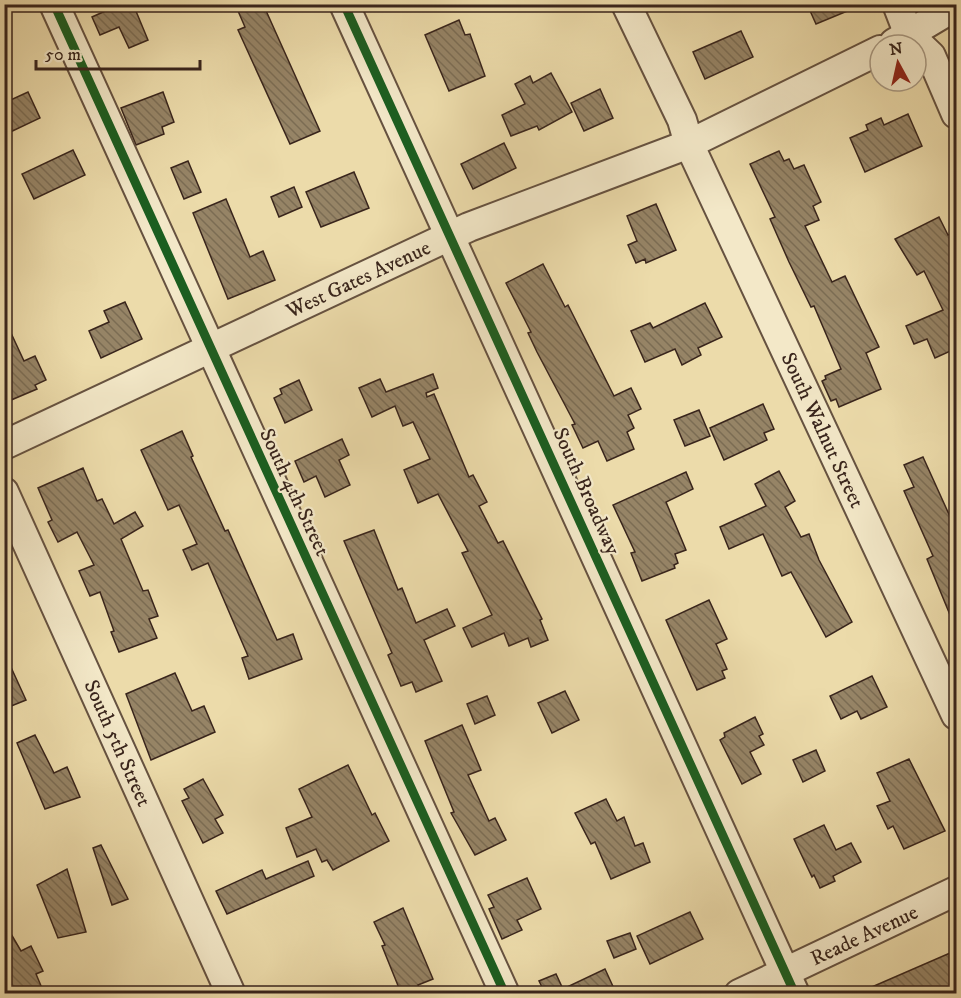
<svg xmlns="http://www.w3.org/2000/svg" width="961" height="998" font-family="'IM FELL DW Pica',serif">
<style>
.building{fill:url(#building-back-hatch);stroke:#39251c;stroke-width:1.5}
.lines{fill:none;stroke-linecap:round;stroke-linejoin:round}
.minor-casing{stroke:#665240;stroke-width:32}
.minor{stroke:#f3e8c8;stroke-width:28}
.cycleway-casing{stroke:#f3e8c8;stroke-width:13}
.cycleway{stroke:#1b5e20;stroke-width:9}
.labels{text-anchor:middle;stroke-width:4.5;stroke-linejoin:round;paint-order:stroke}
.street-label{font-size:21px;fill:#39251c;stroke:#f3e8c8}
</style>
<defs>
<pattern id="building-back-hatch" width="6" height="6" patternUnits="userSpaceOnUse" patternTransform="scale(1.5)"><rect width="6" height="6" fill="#968466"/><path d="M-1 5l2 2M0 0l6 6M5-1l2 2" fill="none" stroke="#7b6c53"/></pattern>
</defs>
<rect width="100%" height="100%" fill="#ecdbaa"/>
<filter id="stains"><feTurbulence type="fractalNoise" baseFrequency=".00333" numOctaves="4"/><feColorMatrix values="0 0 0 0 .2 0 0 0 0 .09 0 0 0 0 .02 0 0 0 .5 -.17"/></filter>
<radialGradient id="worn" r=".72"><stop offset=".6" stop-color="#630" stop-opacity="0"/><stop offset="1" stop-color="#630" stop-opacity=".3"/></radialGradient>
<!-- building -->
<g class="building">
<polygon points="121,4 133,4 148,40 129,48 119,27 100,35 92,17"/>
<polygon points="235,4 263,4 320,131 290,144 238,30 245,27"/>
<polygon points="807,4 862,4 862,5 816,24"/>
<polygon points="459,20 465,35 470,34 485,76 449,91 425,35"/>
<polygon points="741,31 753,57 705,79 693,52"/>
<polygon points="551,73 572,112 539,130 537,126 511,136 502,115 525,104 515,84 530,76 533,83"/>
<polygon points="600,89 613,118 584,131 571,103"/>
<polygon points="28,92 40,118 4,135 4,103"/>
<polygon points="163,92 174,122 162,127 164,134 136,145 121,108"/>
<polygon points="908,114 922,146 865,172 850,138 868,130 866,125 881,118 884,125"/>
<polygon points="504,143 516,168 473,189 461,164"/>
<polygon points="73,150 85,175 34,199 22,174"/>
<polygon points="779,151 784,161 789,159 794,169 804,165 821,202 813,206 819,220 805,226 832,282 845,276 879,347 866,353 881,389 839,407 836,399 831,401 822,381 826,379 825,376 841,369 814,306 811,307 789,262 770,219 775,217 750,164"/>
<polygon points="188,161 201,192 184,199 171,168"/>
<polygon points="354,172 369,208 321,227 306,192"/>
<polygon points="294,187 302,207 279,217 271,197"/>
<polygon points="226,199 250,257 263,251 275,280 228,299 193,213"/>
<polygon points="656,204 676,250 646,263 645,259 636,263 628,245 637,241 627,216"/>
<polygon points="939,217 948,235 957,231 957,348 935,358 927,339 914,344 906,326 943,310 924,271 917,275 895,239"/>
<polygon points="543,264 565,307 568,305 614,396 631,388 641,409 628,415 634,428 627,432 634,449 607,461 598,441 583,448 572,425 575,424 537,352 528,333 531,332 506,283"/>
<polygon points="125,302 142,339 101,358 89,331 109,322 104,311"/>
<polygon points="705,303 722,337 698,348 701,355 682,365 675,349 645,362 631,331 650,323 653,328"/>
<polygon points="4,318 24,361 35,356 46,380 35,385 37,389 4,403"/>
<polygon points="433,374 438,388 426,393 427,397 434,394 469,477 473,475 487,502 479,506 498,543 503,541 542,619 540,620 548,640 531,647 528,638 509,646 504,633 472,647 463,628 492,615 462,553 468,551 438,494 418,503 404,470 430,459 413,422 403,426 395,406 372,417 359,388 380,379 386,392"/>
<polygon points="299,380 312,410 285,423 274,398 282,394 280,389"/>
<polygon points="763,404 774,429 764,433 767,440 724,460 710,428"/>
<polygon points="699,410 710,436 685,446 674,420"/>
<polygon points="182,431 193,456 191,457 225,531 228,530 277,640 293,634 302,659 249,679 242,658 248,656 208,563 192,570 183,550 197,544 179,505 168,510 141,450"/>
<polygon points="342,439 349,455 339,460 350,485 325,497 316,476 304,482 295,461"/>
<polygon points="923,457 957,532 955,627 927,559 933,556 904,491 914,487 904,465"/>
<polygon points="83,468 97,501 102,499 114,524 135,512 143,526 121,539 143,591 148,590 158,616 149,619 157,638 119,652 111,632 114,631 100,592 90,596 79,571 94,565 77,532 58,542 48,522 52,520 38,488"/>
<polygon points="779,471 795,501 785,507 801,537 809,534 819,560 852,622 826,637 791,572 782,576 763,534 729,549 720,527 766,506 755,484"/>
<polygon points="686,472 693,489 666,502 686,550 675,554 678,563 674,565 675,568 642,581 631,553 635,552 613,505"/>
<polygon points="374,530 398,590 402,588 416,623 447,609 455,626 424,640 442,681 416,692 412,682 401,686 388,655 392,653 344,541"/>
<polygon points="709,600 727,639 716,644 727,669 722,671 725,678 697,690 666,620"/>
<polygon points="4,652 26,700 4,709"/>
<polygon points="175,673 192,711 204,706 215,732 151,760 126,694"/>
<polygon points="872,676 887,707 861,719 857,711 841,719 830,696"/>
<polygon points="565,691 579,720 552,733 538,703"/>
<polygon points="487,696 495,715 475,724 467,704"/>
<polygon points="755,717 763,734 759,736 764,745 750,752 761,774 742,784 720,740 725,737 724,733"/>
<polygon points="462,725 481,770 468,775 489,821 495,818 506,840 475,855 451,813 454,812 425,741"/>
<polygon points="35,735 54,773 67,767 80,797 45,809 17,743"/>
<polygon points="816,750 825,771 803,782 793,760"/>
<polygon points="909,759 945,831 904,849 893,826 888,829 877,806 890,801 877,773"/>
<polygon points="348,765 372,815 375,813 389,841 333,870 327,860 322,862 316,849 297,857 286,828 312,817 299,789"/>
<polygon points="203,779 223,815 215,819 223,833 203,843 182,801 189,798 184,789"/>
<polygon points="606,799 617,821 624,817 635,846 643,843 650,862 611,879 595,842 591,844 575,813"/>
<polygon points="824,825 836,850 851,843 861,862 833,876 835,881 820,888 814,875 812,877 794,839"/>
<polygon points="101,845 128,899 112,905 93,848"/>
<polygon points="308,861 314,876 227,914 216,891 262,870 266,879"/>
<polygon points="67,869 86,932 58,938 37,885"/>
<polygon points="527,878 541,909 517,920 522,930 502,939 489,909 494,907 488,895"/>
<polygon points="403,908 433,979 418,985 421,993 401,993 382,946 385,945 374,922"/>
<polygon points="690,912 703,939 650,964 637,936"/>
<polygon points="4,922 21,951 31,946 43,971 36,974 44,993 4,993"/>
<polygon points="630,933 636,949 614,958 607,941"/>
<polygon points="950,953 957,969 957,993 858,993"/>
<polygon points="605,969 616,993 545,993 539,981 556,974 563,989"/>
</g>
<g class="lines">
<!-- minor casing -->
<g class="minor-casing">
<g id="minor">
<polyline points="54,4 505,994"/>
<polyline points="344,4 795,994"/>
<polyline points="626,4 682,120 689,144 956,715"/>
<polyline points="897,4 909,35 931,56 956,114"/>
<polyline points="894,43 956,6"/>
<polyline points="4,445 469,227 689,144 880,50"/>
<polyline points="4,492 231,994"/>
<polyline points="739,994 956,891"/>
</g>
</g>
<!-- minor -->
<use href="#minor" class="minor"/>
<!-- cycleway casing -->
<g class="cycleway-casing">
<g id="cycleway">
<polyline points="54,4 505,994"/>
<polyline points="344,4 795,994"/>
</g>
</g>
<!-- cycleway -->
<use href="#cycleway" class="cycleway"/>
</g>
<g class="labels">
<!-- street labels -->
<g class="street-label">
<text transform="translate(358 279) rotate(-25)" y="7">West Gates Avenue</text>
<text transform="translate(823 430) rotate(65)" y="7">South Walnut Street</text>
<text transform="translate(587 491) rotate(66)" y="7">South Broadway</text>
<text transform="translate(295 492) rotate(65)" y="7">South 4th Street</text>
<text transform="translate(118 743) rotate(66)" y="7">South 5th Street</text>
<text transform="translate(864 935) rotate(-25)" y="7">Reade Avenue</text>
</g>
</g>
<!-- margin -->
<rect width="961" height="998" fill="none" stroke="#ecdbaa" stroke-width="24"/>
<rect x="6" y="6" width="949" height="986" fill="none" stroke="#39251c" stroke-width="3"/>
<rect x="12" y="12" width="937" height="974" fill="none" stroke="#39251c" stroke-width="1.5"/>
<!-- north arrow -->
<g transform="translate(898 63) rotate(352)"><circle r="28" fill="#f3e8c8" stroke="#a99a83" stroke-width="1.5"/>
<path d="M0-4.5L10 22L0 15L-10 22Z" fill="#8f2418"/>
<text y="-9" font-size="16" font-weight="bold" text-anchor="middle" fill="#39251c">N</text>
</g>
<!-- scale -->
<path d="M36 60v9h164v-9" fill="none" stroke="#39251c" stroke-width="3"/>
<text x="45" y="60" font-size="18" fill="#39251c" stroke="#f3e8c8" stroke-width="4.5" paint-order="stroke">50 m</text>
<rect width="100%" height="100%" filter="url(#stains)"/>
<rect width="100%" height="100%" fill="url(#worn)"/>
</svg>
